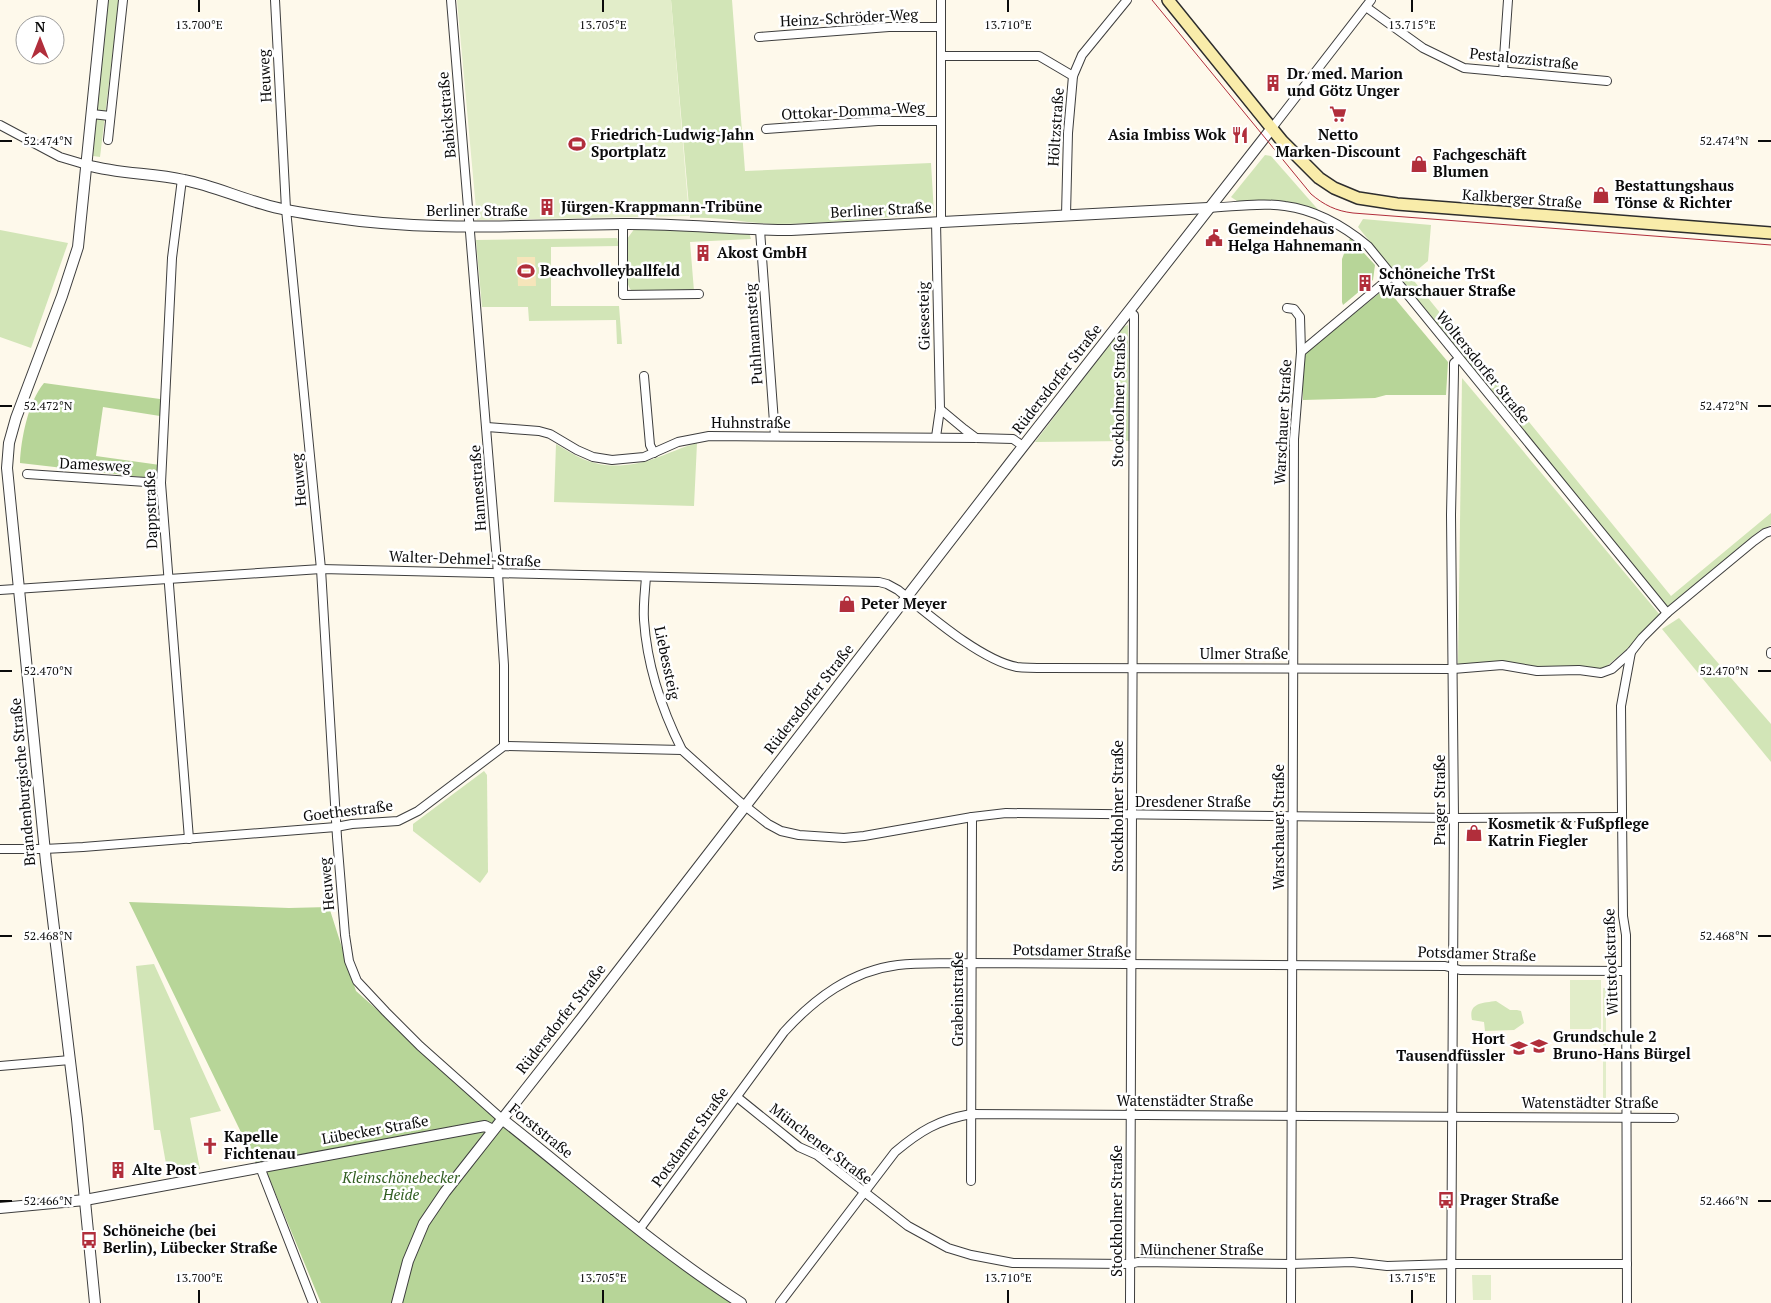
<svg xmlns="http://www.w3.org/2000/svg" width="1771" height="1303" font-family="'PT Serif',serif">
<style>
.green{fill:#d2e5b7}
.forest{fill:#b7d598}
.sand{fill:#f6e5ba}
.pitch{fill:#e2edc9}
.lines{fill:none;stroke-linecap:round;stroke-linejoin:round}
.minor-casing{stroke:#3e3e3e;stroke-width:10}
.tertiary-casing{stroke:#3e3e3e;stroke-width:12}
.secondary-casing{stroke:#2d2d2d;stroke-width:14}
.minor{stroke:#fff;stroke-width:8}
.tertiary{stroke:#fff;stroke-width:10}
.secondary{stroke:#f9ecaa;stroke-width:11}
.tram{stroke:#b12e3b;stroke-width:1}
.ticks{fill:none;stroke:#0b0b0b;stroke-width:2}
.labels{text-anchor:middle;stroke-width:5;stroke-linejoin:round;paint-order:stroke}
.street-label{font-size:15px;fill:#0b0b0b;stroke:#fff}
.poi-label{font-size:15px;font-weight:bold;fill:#0b0b0b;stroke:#fff;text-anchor:start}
.park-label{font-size:15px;font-style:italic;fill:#315e21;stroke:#fff}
.ticks-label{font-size:12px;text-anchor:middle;fill:#0b0b0b;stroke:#fff;stroke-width:5;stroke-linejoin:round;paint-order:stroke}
</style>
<rect width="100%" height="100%" fill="#fef9eb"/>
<!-- green -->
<g class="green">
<polygon points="107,0 119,0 100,157 93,156"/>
<path d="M671,0H732L745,171L931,163L934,213C880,218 827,224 774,224C746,223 717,216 690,218Z"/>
<polygon points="1265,155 1271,156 1321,213 1240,203 1231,197"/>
<polygon points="1363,219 1431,225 1428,261 1410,276 1671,596 1771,513 1771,525 1759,531 1668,607 1358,227"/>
<polygon points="635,228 749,232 751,239 690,242 694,291 634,292 630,289 627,282 627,239"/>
<polygon points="0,230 68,243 31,348 0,337"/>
<polygon points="617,238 619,246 551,247 551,306 619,306 622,344 617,344 616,320 529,321 528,307 482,307 476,240"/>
<polygon points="1128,325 1129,441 1035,442 1123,327"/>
<polygon points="1462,378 1660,615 1626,650 1602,670 1458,666"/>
<path d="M697,443L694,506L554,502L556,444C568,451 581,460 595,463C613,468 636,465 653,459C668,454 682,447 697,443Z"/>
<polygon points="1679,618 1771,724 1771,762 1662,629"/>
<polygon points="484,771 487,775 488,872 480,883 413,831 413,824"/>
<polygon points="154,964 221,1111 190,1118 200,1169 168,1175 160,1130 154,1130 136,966"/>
<path d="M1496,1001L1510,1010H1517L1521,1011L1524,1023L1514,1030L1485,1031L1484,1022L1472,1020C1468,1003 1482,1003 1496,1001Z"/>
</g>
<!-- forest -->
<g class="forest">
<polygon points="1350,238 1375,265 1373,280 1343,305 1342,302 1342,259"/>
<polygon points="1387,289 1448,362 1446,395 1386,395 1375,398 1303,400 1303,360 1307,352 1382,291"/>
<path d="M44,383L160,399V416L103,407L96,456L160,465L157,475L150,478L20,463C21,439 28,402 44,383Z"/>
<polygon points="129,902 289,908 329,907 356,991 552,1165 736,1303 321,1303 267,1173 255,1161"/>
</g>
<!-- sand -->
<polygon class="sand" points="517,257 535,257 536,286 518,286"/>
<!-- pitch -->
<g class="pitch">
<polygon points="457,0 671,0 689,216 477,220"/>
<rect x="1570" y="980" width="31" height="49"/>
<rect x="1603" y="988" width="3" height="112"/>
<polygon points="1472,1275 1491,1275 1491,1300 1473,1300"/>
</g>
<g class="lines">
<!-- minor casing -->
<g class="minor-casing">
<g id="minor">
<polyline points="275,0 286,209 321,569 337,837 345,935 349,961 357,981 386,1012 420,1046 502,1119"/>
<polyline points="451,0 498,574 504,665 504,746"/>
<polyline points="1366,7 1423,48 1464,68 1607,81"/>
<polyline points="759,37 889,27 941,27"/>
<polyline points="941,56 1039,56 1073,76"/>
<polyline points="1503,72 1508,0"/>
<polyline points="92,114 110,116"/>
<polyline points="0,125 60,157 87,165"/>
<polyline points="1272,128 1371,0"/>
<polyline points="766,129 878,121 941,121"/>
<polyline points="108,140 123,0"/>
<polyline points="182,179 172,258 161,483 189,839"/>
<path d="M1208,208C1233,207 1261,202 1285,206C1316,210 1345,227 1368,246L1667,613"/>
<polyline points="1066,215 1068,133 1073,76 1082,55 1127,0"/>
<polyline points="936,222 940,409 936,437"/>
<polyline points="941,222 941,0"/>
<polyline points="623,224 623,295 699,294"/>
<polyline points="760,230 775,436"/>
<polyline points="1287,308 1294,309 1300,317 1301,352"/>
<polyline points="1129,311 1134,315 1130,1303"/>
<polyline points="644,376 650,445 654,453"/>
<polyline points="940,409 964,429 976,438"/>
<polyline points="487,427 539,431 550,434 577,450 593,457 612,460 644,457 678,442 709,436 976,438 1013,439 1023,446"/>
<polyline points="27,474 161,483"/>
<path d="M646,577C645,591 643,606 644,620C647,666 662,710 682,750"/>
<path d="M0,590L321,569L879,582L887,584L898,590C927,613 980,660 1017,667C1026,668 1037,668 1047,668L1453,669L1502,665L1537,671L1579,670L1601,673L1612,669L1631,652L1642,638L1667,613L1754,541L1765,533L1771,531"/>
<polyline points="1771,652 1771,654"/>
<polyline points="0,849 44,849 83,847 336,827 352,824 398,821 418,811 504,746 682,750 740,802 768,824 781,831 799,835 844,838 864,836 972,817 1006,813 1454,818 1622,817"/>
<polyline points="0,1066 70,1060"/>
<polyline points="737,1097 799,1147 817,1155 908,1226 948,1248 971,1255 1013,1263 1130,1264 1138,1262 1291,1264 1352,1262 1387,1266 1451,1264 1627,1264"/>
<polyline points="260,1167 313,1303"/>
<polyline points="971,1181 972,817"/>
<path d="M639,1230L784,1032C815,998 851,971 898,965C922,962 947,964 971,963L1445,966L1460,970L1626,971"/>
<path d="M780,1303L895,1152C920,1131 938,1120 971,1114L1674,1118"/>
<polyline points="1291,1303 1294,439 1301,352 1392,276"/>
<polyline points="1451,1303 1454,818 1451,515 1454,372 1454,363 1459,359"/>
<polyline points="1627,1303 1626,935 1623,916 1621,706 1631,652"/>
</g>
</g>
<!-- tertiary casing -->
<g class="tertiary-casing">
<g id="tertiary">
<path d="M87,165C118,174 152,173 184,180C211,185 237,197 263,204C285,211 308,214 330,217C428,232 523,225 621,224C678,223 734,230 791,230L1208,208"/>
<path d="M502,1119C581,1181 656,1249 741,1303"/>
<polyline points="0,1208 85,1200 474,1128 485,1126 493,1130"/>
<polyline points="95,1303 77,1119 46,862 7,468 9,443 16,418 62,296 78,247 103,0"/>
<polyline points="397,1303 408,1261 424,1223 445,1192 581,1019 1014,458 1272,128"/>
</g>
</g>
<!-- secondary casing -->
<g class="secondary-casing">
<polyline id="secondary" points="1168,0 1282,141 1319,178 1334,188 1358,198 1397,204 1771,233"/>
</g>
<!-- minor -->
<use href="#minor" class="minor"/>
<!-- tertiary -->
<use href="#tertiary" class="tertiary"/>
<!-- secondary -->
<use href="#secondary" class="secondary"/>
<!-- tram -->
<path class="tram" d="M1152,0L1311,194C1324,205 1336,211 1353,213L1771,245"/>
</g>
<!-- ticks -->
<path class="ticks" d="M199,0V12M603,0V12M1008,0V12M1412,0V12M0,141H12M1758,141H1771M0,406H12M1758,406H1771M0,671H12M1758,671H1771M0,936H12M1758,936H1771M0,1201H12M1758,1201H1771M199,1290V1303M603,1290V1303M1008,1290V1303M1412,1290V1303"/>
<!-- icons -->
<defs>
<g id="building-bare" transform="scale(1.35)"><path d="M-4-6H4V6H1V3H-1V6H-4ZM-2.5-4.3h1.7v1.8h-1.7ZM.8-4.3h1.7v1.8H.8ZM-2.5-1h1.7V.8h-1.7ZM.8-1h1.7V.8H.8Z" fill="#b12e3b" stroke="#fff" stroke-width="2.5" paint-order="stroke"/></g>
<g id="supermarket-bare" transform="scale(1.35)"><path d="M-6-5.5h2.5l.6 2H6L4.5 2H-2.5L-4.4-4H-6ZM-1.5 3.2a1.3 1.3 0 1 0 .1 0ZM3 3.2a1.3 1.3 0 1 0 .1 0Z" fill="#b12e3b" stroke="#fff" stroke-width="2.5" paint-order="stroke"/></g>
<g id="restaurant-bare" transform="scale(1.35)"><path d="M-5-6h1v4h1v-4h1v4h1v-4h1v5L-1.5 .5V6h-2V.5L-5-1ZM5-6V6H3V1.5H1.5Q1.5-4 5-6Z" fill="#b12e3b" stroke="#fff" stroke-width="2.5" paint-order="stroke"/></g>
<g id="stadium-bare" transform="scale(1.35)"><path d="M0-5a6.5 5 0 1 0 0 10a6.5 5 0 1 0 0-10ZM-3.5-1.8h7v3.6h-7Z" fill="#b12e3b" stroke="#fff" stroke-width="2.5" paint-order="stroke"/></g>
<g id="shop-bare" transform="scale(1.35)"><path d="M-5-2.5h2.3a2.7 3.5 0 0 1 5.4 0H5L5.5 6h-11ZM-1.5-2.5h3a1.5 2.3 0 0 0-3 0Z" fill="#b12e3b" stroke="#fff" stroke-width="2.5" paint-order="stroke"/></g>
<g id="civic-bare" transform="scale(1.35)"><path d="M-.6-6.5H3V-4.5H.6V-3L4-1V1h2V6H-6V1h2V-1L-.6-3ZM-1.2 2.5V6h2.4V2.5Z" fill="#b12e3b" stroke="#fff" stroke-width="2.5" paint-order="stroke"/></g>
<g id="school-bare" transform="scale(1.35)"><path d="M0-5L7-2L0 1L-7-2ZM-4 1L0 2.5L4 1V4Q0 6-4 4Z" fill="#b12e3b" stroke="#fff" stroke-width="2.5" paint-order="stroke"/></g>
<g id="church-bare" transform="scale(1.35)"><path d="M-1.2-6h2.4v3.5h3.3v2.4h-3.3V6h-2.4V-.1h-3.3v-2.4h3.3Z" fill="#b12e3b" stroke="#fff" stroke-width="2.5" paint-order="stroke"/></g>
<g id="bus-bare" transform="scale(1.35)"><path d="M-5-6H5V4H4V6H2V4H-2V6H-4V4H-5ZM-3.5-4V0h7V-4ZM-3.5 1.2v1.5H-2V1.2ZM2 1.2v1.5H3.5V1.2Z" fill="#b12e3b" stroke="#fff" stroke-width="2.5" paint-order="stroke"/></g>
</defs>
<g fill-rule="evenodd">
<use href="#building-bare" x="1273" y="83"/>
<use href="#supermarket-bare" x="1338" y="114"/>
<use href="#restaurant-bare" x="1240" y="135"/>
<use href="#stadium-bare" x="577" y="144"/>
<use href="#shop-bare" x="1419" y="164"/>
<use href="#shop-bare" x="1601" y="195"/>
<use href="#building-bare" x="547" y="207"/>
<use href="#civic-bare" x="1214" y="238"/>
<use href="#building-bare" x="703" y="253"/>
<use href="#stadium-bare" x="526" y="271"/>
<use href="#building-bare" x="1365" y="283"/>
<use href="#shop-bare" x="847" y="604"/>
<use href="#shop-bare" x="1474" y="833"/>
<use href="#school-bare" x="1539" y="1046"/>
<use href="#school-bare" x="1519" y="1048"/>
<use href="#church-bare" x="210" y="1146"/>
<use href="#building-bare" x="118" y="1170"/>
<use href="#bus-bare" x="1446" y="1200"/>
<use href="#bus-bare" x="89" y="1240"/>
</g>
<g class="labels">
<!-- street labels -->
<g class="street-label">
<text transform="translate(849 18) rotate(-3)" y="5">Heinz-Schröder-Weg</text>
<text transform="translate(1524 59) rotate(6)" y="5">Pestalozzistraße</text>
<text transform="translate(265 76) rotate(-93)" y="5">Heuweg</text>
<text transform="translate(853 111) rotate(-3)" y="5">Ottokar-Domma-Weg</text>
<text transform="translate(447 115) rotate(-95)" y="5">Babickstraße</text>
<text transform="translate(1056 127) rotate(-86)" y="5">Höltzstraße</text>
<text transform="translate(1522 199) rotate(4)" y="5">Kalkberger Straße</text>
<text transform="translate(881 210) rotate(-3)" y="5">Berliner Straße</text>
<text x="477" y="216">Berliner Straße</text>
<text transform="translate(924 316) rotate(-91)" y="5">Giesesteig</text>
<text transform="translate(754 334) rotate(-94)" y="5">Puhlmannsteig</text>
<text transform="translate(1483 367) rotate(51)" y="5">Woltersdorfer Straße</text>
<text transform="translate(1057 379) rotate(-52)" y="5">Rüdersdorfer Straße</text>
<text transform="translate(1119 401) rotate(-89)" y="5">Stockholmer Straße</text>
<text transform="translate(1283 422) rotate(-87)" y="5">Warschauer Straße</text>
<text x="751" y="428">Huhnstraße</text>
<text transform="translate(95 465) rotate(3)" y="5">Damesweg</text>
<text transform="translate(299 480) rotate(-95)" y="5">Heuweg</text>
<text transform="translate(478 488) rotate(-94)" y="5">Hannestraße</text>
<text transform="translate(151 510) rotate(-92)" y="5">Dappstraße</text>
<text transform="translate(465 559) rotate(2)" y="5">Walter-Dehmel-Straße</text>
<text x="1244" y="659">Ulmer Straße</text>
<text transform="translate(667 663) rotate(78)" y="5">Liebessteig</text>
<text transform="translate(809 699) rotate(-52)" y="5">Rüdersdorfer Straße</text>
<text transform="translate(23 782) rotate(-95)" y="5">Brandenburgische Straße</text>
<text transform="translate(1440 800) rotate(-90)" y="5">Prager Straße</text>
<text x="1193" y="807">Dresdener Straße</text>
<text transform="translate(1118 806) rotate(-90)" y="5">Stockholmer Straße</text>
<text transform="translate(348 811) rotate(-7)" y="5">Goethestraße</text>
<text transform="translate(1279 827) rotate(-90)" y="5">Warschauer Straße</text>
<text transform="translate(327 884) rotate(-95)" y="5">Heuweg</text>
<text transform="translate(1072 951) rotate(1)" y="5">Potsdamer Straße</text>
<text transform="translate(1477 954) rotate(2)" y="5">Potsdamer Straße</text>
<text transform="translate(1611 962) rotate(-92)" y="5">Wittstockstraße</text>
<text transform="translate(958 999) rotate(-90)" y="5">Grabeinstraße</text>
<text transform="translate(561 1019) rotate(-52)" y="5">Rüdersdorfer Straße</text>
<text x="1185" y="1106">Watenstädter Straße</text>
<text x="1590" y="1108">Watenstädter Straße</text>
<text transform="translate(375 1130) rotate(-10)" y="5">Lübecker Straße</text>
<text transform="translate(541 1131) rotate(39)" y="5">Forststraße</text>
<text transform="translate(690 1137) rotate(-54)" y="5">Potsdamer Straße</text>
<text transform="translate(821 1144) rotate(37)" y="5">Münchener Straße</text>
<text transform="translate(1117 1211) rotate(-90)" y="5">Stockholmer Straße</text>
<text x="1202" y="1255">Münchener Straße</text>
</g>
<!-- poi labels -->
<g class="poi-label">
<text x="1287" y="79">Dr. med. Marion<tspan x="1287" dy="17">und Götz Unger</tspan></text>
<text x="591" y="140">Friedrich-Ludwig-Jahn<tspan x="591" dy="17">Sportplatz</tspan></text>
<text x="1226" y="140" text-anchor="end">Asia Imbiss Wok</text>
<text x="1338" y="140" text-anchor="middle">Netto<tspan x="1338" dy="17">Marken-Discount</tspan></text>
<text x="1433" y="160">Fachgeschäft<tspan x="1433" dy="17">Blumen</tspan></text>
<text x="1615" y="191">Bestattungshaus<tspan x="1615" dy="17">Tönse &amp; Richter</tspan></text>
<text x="561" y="212">Jürgen-Krappmann-Tribüne</text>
<text x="1228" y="234">Gemeindehaus<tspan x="1228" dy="17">Helga Hahnemann</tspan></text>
<text x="717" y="258">Akost GmbH</text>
<text x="540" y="276">Beachvolleyballfeld</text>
<text x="1379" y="279">Schöneiche TrSt<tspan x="1379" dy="17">Warschauer Straße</tspan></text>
<text x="861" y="609">Peter Meyer</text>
<text x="1488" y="829">Kosmetik &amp; Fußpflege<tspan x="1488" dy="17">Katrin Fiegler</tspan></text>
<text x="1553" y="1042">Grundschule 2<tspan x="1553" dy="17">Bruno-Hans Bürgel</tspan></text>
<text x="1505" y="1044" text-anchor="end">Hort<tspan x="1505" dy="17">Tausendfüssler</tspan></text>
<text x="224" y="1142">Kapelle<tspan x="224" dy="17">Fichtenau</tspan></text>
<text x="132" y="1175">Alte Post</text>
<text x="1460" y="1205">Prager Straße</text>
<text x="103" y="1236">Schöneiche (bei<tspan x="103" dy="17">Berlin), Lübecker Straße</tspan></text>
</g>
<!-- park labels -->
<g class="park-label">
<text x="401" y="1183">Kleinschönebecker<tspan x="401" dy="17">Heide</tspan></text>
</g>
</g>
<g class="ticks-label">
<text x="199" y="29">13.700°E</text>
<text x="603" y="29">13.705°E</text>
<text x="1008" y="29">13.710°E</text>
<text x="1412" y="29">13.715°E</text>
<text x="48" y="145">52.474°N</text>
<text x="1724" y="145">52.474°N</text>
<text x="48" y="410">52.472°N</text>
<text x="1724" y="410">52.472°N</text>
<text x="48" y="675">52.470°N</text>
<text x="1724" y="675">52.470°N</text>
<text x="48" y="940">52.468°N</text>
<text x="1724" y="940">52.468°N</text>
<text x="48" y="1205">52.466°N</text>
<text x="1724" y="1205">52.466°N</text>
<text x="199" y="1282">13.700°E</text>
<text x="603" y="1282">13.705°E</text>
<text x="1008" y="1282">13.710°E</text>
<text x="1412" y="1282">13.715°E</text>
</g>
<!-- north arrow -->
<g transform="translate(40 40)"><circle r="24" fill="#ffffff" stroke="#9d9d9d"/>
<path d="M0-4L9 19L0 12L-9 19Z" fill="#b12e3b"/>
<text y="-8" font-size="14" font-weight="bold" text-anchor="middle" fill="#0b0b0b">N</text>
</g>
</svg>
